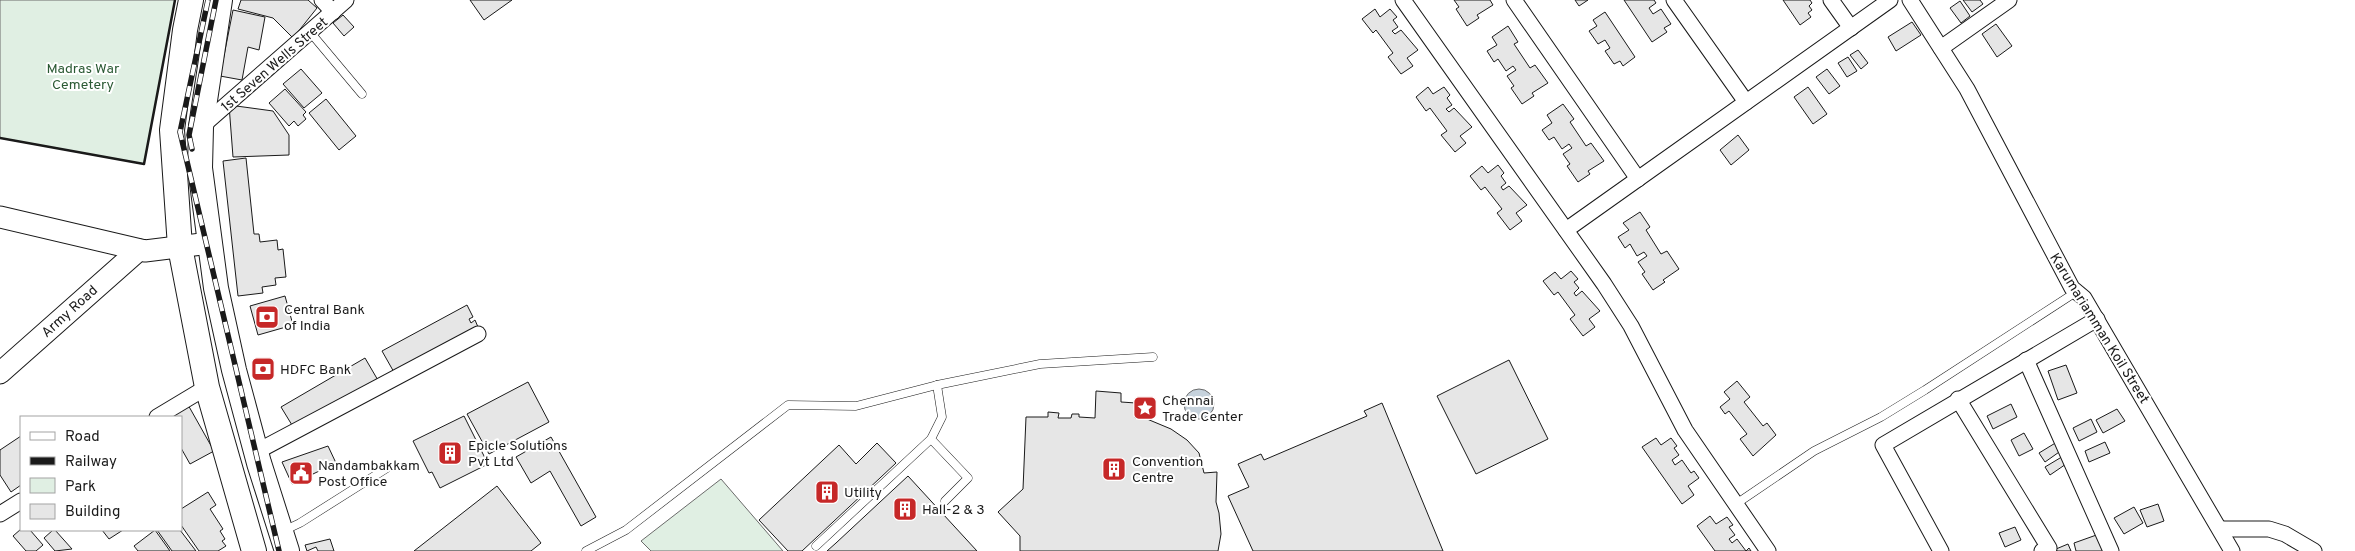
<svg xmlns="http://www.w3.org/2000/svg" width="2355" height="551" font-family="Overpass,sans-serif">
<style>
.green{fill:#e0efe3;stroke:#6a6a6a}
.water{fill:#c6d2dc;stroke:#6a6a6a}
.building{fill:#e6e6e6;stroke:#1a1a1a}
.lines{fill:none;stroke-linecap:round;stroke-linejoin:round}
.lane-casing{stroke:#1a1a1a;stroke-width:9}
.street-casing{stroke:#1a1a1a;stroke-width:17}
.secondary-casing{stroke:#1a1a1a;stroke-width:23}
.primary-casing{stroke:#1a1a1a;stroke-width:26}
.lane{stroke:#fff;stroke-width:8}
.street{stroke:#fff;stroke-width:15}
.secondary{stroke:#fff;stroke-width:21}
.primary{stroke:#fff;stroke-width:24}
.rail-casing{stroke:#1a1a1a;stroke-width:5.5}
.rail{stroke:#fff;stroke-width:4;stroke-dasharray:11;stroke-linecap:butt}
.wall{stroke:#1a1a1a;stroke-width:2.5}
.labels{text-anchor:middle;stroke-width:4;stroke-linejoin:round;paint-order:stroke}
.street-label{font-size:14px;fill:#1a1a1a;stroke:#fff}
.park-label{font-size:14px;fill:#2b5a34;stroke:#fff}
.poi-label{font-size:14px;fill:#1a1a1a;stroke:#fff;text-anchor:start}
</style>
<rect width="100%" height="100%" fill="#fff"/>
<!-- green -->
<g class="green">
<polygon points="0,0 175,0 144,164 0,138"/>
<polygon points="721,479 783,551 651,551 641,541"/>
</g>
<!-- water -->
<circle class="water" cx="1199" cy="404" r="15"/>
<!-- building -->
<g class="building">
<polygon points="241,0 308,0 317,8 293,38 273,18 238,9"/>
<polygon points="470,0 512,0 484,20"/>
<polygon points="1454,0 1490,0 1493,5 1477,15 1479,18 1467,26 1456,9 1459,7"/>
<polygon points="1575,0 1588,0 1579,6"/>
<polygon points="1624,0 1654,0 1656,3 1649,8 1653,14 1661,9 1671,24 1664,28 1667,32 1652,42"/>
<polygon points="1783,0 1810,0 1812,3 1809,6 1812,10 1808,13 1811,17 1800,25"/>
<polygon points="1963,0 1980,0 1983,4 1972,12"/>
<polygon points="1960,1 1970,16 1961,23 1950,8"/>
<polygon points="1375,9 1380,17 1390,9 1397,17 1393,20 1398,27 1392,31 1395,34 1401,30 1418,50 1407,58 1413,66 1401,74 1388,57 1393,53 1376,30 1373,33 1362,19"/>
<polygon points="233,10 265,17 259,50 248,47 242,80 220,76"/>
<polygon points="1605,12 1635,57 1623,66 1620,61 1614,64 1605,51 1610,48 1605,40 1598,44 1589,31 1597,26 1593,20"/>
<polygon points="343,15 354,27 344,36 333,23"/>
<polygon points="1912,22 1921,35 1896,51 1888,37"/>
<polygon points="1996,24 2012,46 1997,57 1982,34"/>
<polygon points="1508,26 1518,42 1514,44 1530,68 1535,65 1548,83 1532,93 1534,96 1522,104 1511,88 1514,86 1507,76 1516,70 1513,66 1506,71 1498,59 1494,62 1487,51 1497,45 1492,37"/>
<polygon points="1858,50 1868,63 1861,69 1850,55"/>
<polygon points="1848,57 1857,71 1847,77 1838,63"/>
<polygon points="301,69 322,93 304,108 283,84"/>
<polygon points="1827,69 1840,86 1829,94 1816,77"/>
<polygon points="1428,87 1433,94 1444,87 1450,95 1447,98 1452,105 1446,109 1449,112 1454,108 1472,127 1460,136 1466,143 1455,152 1441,135 1447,131 1430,108 1426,111 1416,97"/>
<polygon points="1808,87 1827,114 1813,124 1794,97"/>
<polygon points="285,89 306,112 303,115 306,119 298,126 294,121 289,126 269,103"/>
<polygon points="326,99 356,136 339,150 309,113"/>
<polygon points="1563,104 1574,119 1570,122 1586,146 1591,143 1604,161 1588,171 1590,174 1578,182 1567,166 1570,164 1563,154 1572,148 1569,144 1562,149 1554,137 1549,140 1542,130 1552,123 1547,115"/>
<polygon points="229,105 273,111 289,135 289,155 233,157"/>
<polygon points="1738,135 1749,150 1731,165 1720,150"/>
<polygon points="246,158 254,234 259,234 260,242 277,240 278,250 283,249 286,277 275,278 276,285 262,287 263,293 238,296 223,161"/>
<polygon points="1498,165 1504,173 1501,176 1506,183 1501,187 1503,190 1509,186 1527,205 1516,213 1522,221 1510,230 1497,213 1502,209 1485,187 1481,190 1470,176 1482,166 1488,173"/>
<polygon points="1640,212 1650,227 1646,230 1661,254 1667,251 1679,269 1663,280 1665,282 1653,290 1642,274 1645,272 1638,262 1647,256 1644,252 1637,256 1630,244 1625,248 1618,237 1629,230 1623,223"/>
<polygon points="1571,271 1578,279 1574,282 1579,288 1574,293 1576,296 1582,291 1600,311 1589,319 1595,327 1583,336 1570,319 1575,315 1558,292 1554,295 1543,281 1555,272 1561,279"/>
<polygon points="285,296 293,325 258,335 250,306"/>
<polygon points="467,305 473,317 469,319 471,323 475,320 478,327 395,374 382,351"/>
<polygon points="365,358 379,382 295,430 281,407"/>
<polygon points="1509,360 1548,439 1476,474 1437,396"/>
<polygon points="2066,365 2077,393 2058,400 2048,371"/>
<polygon points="1737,381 1750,397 1744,402 1763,426 1767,423 1776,435 1753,456 1740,439 1747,434 1729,411 1725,414 1720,407 1730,399 1724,392"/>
<polygon points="528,382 549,422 489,454 467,414"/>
<polygon points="1096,391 1121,393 1121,402 1136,403 1135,418 1147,419 1171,429 1187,440 1199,453 1204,473 1217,472 1216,502 1219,513 1221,534 1218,551 1020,551 1020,536 998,512 1023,489 1026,417 1048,417 1048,412 1059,413 1058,418 1071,418 1072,414 1079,414 1079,417 1095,418"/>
<polygon points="187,403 214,451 190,464 181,448 181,417 164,417"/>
<polygon points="1382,403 1443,551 1253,551 1228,496 1249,487 1238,464 1261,454 1264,460 1367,416 1364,411"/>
<polygon points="2011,404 2017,417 1993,429 1987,416"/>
<polygon points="2117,409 2125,421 2103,433 2096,420"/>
<polygon points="464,416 488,464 440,488 432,472 429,473 413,441"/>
<polygon points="2091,419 2097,432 2079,441 2073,428"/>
<polygon points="2024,433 2033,449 2019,456 2011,440"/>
<polygon points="21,436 21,485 11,492 0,475 0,450"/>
<polygon points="551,437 596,517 581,526 550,471 531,483 516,457"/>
<polygon points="1656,438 1661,445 1671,438 1677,446 1674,448 1679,455 1672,460 1675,465 1682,460 1691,473 1694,471 1699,478 1688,486 1694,495 1682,504 1642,447"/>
<polygon points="2057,442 2062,450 2045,462 2039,453"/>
<polygon points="2105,442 2110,453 2089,462 2085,451"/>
<polygon points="877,443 896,463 802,551 788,551 759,520 839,445 856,464"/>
<polygon points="328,446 336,463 292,484 282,462"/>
<polygon points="2065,455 2069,462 2050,475 2045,467"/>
<polygon points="908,476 977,551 827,551 836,543"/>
<polygon points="497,486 541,543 531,551 414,551"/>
<polygon points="208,492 216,505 210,509 223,529 220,531 225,539 222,541 226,546 218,551 199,551 181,525 181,509"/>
<polygon points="2158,504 2164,521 2147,527 2140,510"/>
<polygon points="2134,507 2143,523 2124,534 2114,518"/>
<polygon points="1710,516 1716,524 1727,517 1733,525 1729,527 1735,535 1729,539 1732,543 1737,539 1746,551 1749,548 1751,551 1715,551 1697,526"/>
<polygon points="2015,527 2021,540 2005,547 1999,533"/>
<polygon points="21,529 30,530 43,545 36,551 26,551 13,536"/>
<polygon points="53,530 55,530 72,549 55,551 44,538"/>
<polygon points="102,530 123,530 109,539"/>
<polygon points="155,530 170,551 138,551 134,546"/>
<polygon points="157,530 180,530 196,551 172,551"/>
<polygon points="2102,533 2108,551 2076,551 2074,543"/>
<polygon points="330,539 334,551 318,551 316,547 307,551 305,545"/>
<polygon points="2068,544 2071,551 2057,551 2056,549"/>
</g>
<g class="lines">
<!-- lane casing -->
<g class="lane-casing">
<g id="lane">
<polyline points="310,32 362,94"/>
<polyline points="937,385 942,417 931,439 968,478 945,501"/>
<polyline points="1736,504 1814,451 1881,417 1925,390 2076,292"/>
<polyline points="283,531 300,523 387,468"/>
<polyline points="816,546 931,439"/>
<polyline points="586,551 626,530 788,405 856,406 937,385 1040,364 1153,357"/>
</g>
</g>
<!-- street casing -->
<g class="street-casing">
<g id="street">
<polyline points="322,0 333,12"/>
<polyline points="1403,0 1604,284 1631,326 1685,430 1768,551"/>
<polyline points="1514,0 1638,179"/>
<polyline points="1674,0 1746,102"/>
<polyline points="1831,0 1851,28"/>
<polyline points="1910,0 1967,89 2072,288 2084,298 2232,551"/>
<polyline points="1941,48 2009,0"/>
<polyline points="201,127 346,0"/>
<polyline points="1566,230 1890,0"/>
<polyline points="2026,360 2111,551"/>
<polyline points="1958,399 2049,548 2042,551"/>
<polyline points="157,417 207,387"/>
<polyline points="256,452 478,334"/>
<polyline points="0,514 21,501"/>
<polyline points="2221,529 2269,529 2285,534 2314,551"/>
<polyline points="1941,551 1883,445 2097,319"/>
</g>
</g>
<!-- secondary casing -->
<g class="secondary-casing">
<g id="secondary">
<polyline points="0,217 145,251 210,243"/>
<polyline points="0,373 139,250"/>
</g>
</g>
<!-- primary casing -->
<g class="primary-casing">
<g id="primary">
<polyline points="191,0 185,30 172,130 180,247 207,387 254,551"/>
<polyline points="220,0 201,127 200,168 216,288 234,370 259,463 287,551"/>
</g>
</g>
<!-- lane -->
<use href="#lane" class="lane"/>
<!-- street -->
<use href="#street" class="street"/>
<!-- secondary -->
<use href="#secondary" class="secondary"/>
<!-- primary -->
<use href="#primary" class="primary"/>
<!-- rail casing -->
<g class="rail-casing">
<g id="rail">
<polyline points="208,0 180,132 279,551"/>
<polyline points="192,149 189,135 216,0"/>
</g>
</g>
<!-- rail -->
<use href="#rail" class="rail"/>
<!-- wall -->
<polyline class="wall" points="0,138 144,164 175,0"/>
</g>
<!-- icons -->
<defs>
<g id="bank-square" transform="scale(1.25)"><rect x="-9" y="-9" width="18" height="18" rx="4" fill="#c62828" stroke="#fff"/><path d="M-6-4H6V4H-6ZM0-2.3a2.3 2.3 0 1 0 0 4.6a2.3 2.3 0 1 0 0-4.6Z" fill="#fff"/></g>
<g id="sight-square" transform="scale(1.25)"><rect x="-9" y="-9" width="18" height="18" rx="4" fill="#c62828" stroke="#fff"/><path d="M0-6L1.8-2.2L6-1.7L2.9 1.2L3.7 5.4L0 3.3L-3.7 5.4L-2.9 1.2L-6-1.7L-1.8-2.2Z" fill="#fff"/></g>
<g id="building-square" transform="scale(1.25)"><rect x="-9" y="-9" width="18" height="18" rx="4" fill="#c62828" stroke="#fff"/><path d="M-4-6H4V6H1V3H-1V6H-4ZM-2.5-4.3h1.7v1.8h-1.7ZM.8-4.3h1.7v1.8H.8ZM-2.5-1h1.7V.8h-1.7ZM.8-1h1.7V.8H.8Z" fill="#fff"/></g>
<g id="civic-square" transform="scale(1.25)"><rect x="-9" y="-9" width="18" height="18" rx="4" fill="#c62828" stroke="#fff"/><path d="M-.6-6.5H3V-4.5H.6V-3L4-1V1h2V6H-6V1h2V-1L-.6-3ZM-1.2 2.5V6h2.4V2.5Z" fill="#fff"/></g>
</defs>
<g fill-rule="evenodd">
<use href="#bank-square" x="267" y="317"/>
<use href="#bank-square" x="263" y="369"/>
<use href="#sight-square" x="1145" y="408"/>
<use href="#building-square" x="450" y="453"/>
<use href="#building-square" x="1114" y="469"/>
<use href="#civic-square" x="301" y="473"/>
<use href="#building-square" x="827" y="492"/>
<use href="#building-square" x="905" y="509"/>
</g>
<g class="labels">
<!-- street labels -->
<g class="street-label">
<text transform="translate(274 64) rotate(-41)" y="5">1st Seven Wells Street</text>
<text transform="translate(69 311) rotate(-42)" y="5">Army Road</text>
<text transform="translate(2100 328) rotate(58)" y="5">Karumariamman Koil Street</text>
</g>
<!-- park labels -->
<g class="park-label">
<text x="83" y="73">Madras War<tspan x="83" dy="16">Cemetery</tspan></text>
</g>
<!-- poi labels -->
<g class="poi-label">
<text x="284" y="314">Central Bank<tspan x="284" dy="16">of India</tspan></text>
<text x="280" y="374">HDFC Bank</text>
<text x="1162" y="405">Chennai<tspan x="1162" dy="16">Trade Center</tspan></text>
<text x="468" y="450">Epicle Solutions<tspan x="468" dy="16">Pvt Ltd</tspan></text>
<text x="1132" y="466">Convention<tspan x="1132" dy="16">Centre</tspan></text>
<text x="318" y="470">Nandambakkam<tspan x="318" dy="16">Post Office</tspan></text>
<text x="844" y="497">Utility</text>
<text x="922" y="514">Hall-2 &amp; 3</text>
</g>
</g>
<!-- legend -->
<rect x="20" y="416" width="162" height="115" fill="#ffffff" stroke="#a3a3a3"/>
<rect x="30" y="432" width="25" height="8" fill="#ffffff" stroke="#a3a3a3"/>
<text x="65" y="441" font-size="15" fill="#1a1a1a">Road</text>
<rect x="30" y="457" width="25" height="8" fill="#1a1a1a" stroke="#a3a3a3"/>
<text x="65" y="466" font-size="15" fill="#1a1a1a">Railway</text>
<rect x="30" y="478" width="25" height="15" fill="#e0efe3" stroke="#a3a3a3"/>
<text x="65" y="491" font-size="15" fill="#1a1a1a">Park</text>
<rect x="30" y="504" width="25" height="15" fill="#e6e6e6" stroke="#a3a3a3"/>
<text x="65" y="516" font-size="15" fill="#1a1a1a">Building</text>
</svg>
